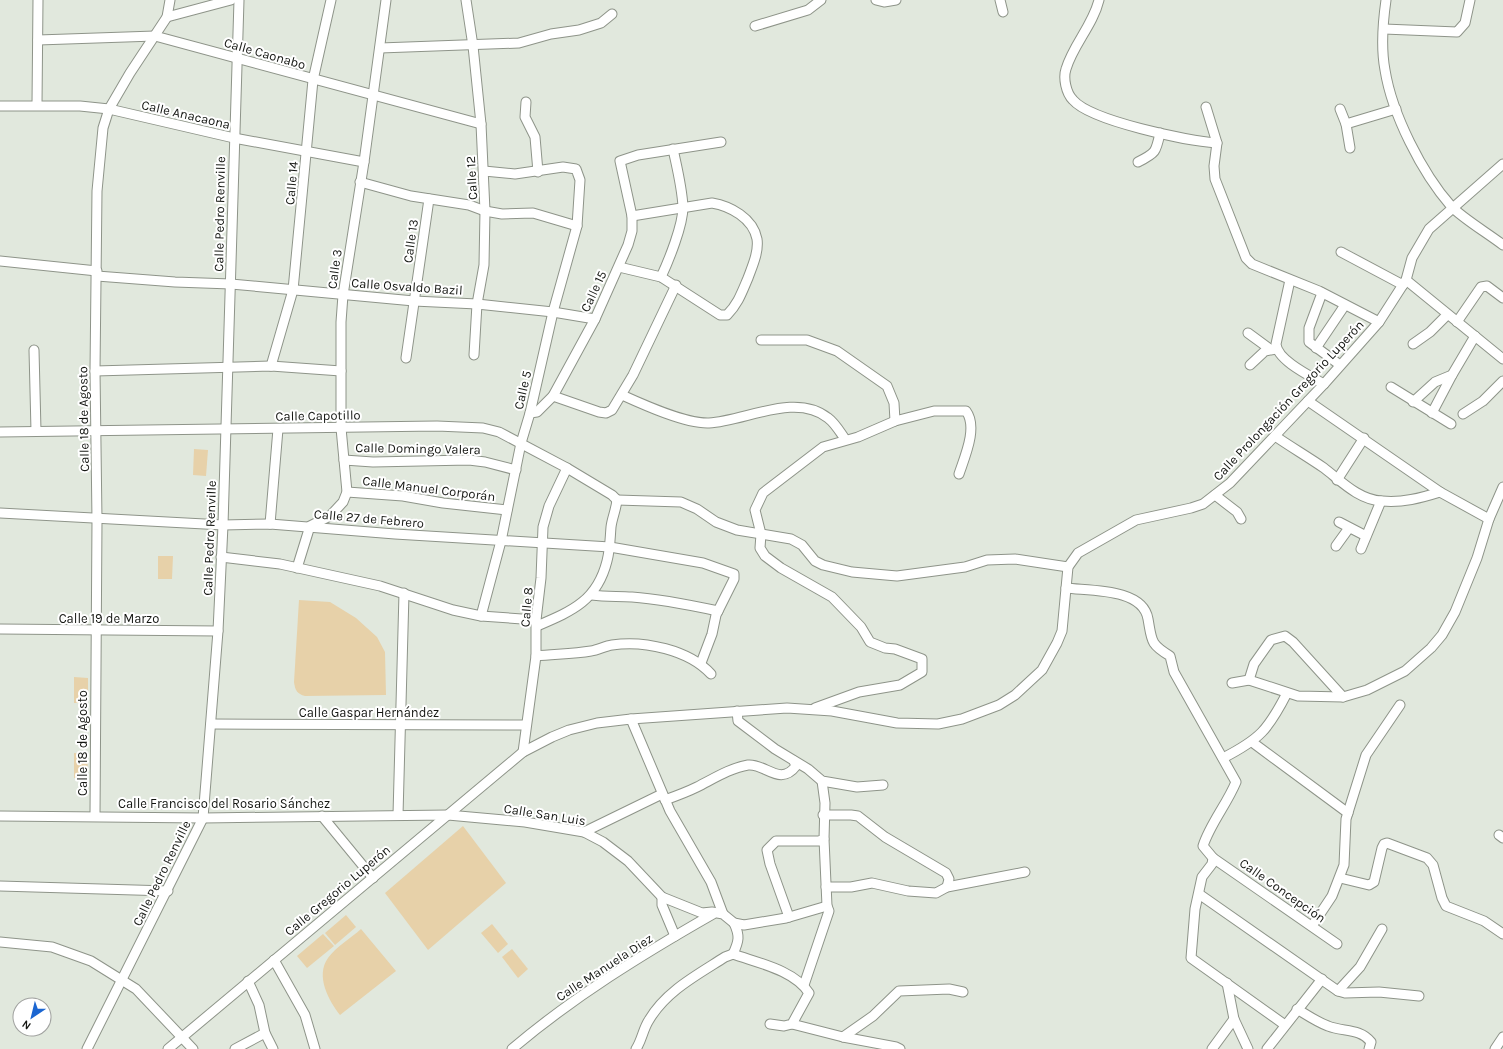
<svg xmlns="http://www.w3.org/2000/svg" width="1503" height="1049" font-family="Karla,sans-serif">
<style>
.green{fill:#e7d1a9}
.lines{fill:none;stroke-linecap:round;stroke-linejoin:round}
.minor-casing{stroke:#8e9489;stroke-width:11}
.minor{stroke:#fff;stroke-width:9}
.labels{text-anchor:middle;stroke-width:4;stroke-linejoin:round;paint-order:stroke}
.street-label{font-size:13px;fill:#141612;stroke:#fff}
</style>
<rect width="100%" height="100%" fill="#e1e8dd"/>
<!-- green -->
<g class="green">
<polygon points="194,449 208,450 206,476 193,475"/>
<polygon points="158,556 173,556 172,579 158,579"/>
<path d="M299,600L330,602L356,618L377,637L385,652L386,695L305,696C297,694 295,690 294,682Z"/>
<polygon points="74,677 88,678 88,703 74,703"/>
<polygon points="74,753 88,754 87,779 74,778"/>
<polygon points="463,826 506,883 428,950 385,893"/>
<polygon points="346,915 356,927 335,945 325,933"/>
<polygon points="492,924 508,944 498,953 481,933"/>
<path d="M361,929L396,971L340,1015C329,1001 315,976 328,958C336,947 351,938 361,929Z"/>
<polygon points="323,934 334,946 307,968 297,956"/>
<polygon points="512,949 528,969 518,978 502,957"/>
</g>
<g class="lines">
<!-- minor casing -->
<g class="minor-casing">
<g id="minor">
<polyline points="466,0 473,46 481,124 485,211 484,265 477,304 474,355"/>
<polyline points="876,0 884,2 896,0"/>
<polyline points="1000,0 1003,12"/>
<path d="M1099,0C1093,25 1073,45 1066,69C1063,78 1066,93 1073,100C1091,121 1188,141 1217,143"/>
<path d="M1386,0C1383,21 1381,49 1385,70C1392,114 1422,173 1451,206C1462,218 1489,234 1503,245"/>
<polyline points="167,17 231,0"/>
<polyline points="755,26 808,10 821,0"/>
<polyline points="1384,29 1457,32 1465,23 1470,0"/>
<polyline points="38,40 155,36 481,124"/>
<polyline points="380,48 519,43 551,34 579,30 601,23 612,14"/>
<polyline points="526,102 525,117 535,137 538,172"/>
<polyline points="37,104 38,0"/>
<polyline points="0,106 80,106 109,109 234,138 364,162"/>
<polyline points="1206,107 1217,143 1214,166 1215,179 1246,258 1252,264 1319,291 1379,322"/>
<polyline points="1340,109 1346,124"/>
<polyline points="1350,148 1346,124 1396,109"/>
<path d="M1138,162C1156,153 1156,152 1160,133"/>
<polyline points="360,182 411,196 469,205 485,211 502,214 533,213 577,226"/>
<polyline points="1341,252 1403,285"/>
<polyline points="0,261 97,271"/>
<path d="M619,267L661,277L720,315H727C738,304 742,292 748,278C752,267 759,252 757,239C753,218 730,206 712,203L632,216"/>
<polyline points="97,276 175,282 231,284 414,301 477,304 553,312 595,319"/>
<path d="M661,277C669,260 683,225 683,207C682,187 677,168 673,149"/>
<path d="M1290,280L1276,344C1277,360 1310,376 1324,384"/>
<polyline points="1406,280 1503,359"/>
<polyline points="1322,293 1309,328 1309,342 1340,365"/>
<polyline points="1457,322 1481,287 1487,286 1503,298"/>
<polyline points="1248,333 1270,349"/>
<polyline points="761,340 807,340 837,351 887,386 894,403 895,421"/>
<polyline points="1413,344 1430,332 1447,315"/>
<polyline points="1316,348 1345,305"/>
<polyline points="34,350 36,431"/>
<polyline points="406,358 429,199"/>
<polyline points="1250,365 1265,351 1276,349"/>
<polyline points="271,366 293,290 313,80 331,0"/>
<polyline points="95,371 271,366 341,371"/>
<polyline points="1391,387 1451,424"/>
<path d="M622,395C644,405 686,424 709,423C745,421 796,392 828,418C835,423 840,432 845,439"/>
<polyline points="553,396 599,412 606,413 612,410 633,375 676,285"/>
<polyline points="1308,401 1440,492 1489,519"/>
<polyline points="1413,402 1435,382 1452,375 1475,336"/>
<polyline points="530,413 537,412 553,396 595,319 628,245 632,231 632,216 620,161 638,155 721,142"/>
<polyline points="1432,413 1452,375"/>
<polyline points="1463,414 1483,401 1503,381"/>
<polyline points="0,432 437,426 483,428 499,432 567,468 612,495 617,500"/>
<path d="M1275,436C1291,447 1308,457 1324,468C1341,481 1359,500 1382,501C1402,503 1421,498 1440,492"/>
<polyline points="344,460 373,462 469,460 485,462 516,470"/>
<polyline points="1337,480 1364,438"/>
<polyline points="347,492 403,496 443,503 507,510"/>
<polyline points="1215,495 1237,512 1241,519"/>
<polyline points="617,500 681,502 697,509 716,522 737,530 791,539 802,545 815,561 823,565 852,572 897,576 965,567 987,560 1015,559 1068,567"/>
<polyline points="0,513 223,525 270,524 395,534 610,547 703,563 734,574 734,579 716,615 712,634 701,663"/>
<polyline points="1339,522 1366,536"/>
<polyline points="270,524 278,429"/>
<polyline points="1336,546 1349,528"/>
<polyline points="1361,549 1381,501"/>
<polyline points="221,557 280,564 380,586 453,610 481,616 536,620"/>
<polyline points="297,568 310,526 330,516 343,502 347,492 341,428 341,322 343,295 364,162 386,0"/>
<path d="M1066,588C1090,591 1143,588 1148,619C1152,641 1150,644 1170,656L1174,672L1236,782C1227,804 1210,824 1203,846L1213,858L1212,864L1202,877L1195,909L1191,958L1285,1025"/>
<path d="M592,595C606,597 618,596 632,597C661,599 690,605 718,611"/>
<polyline points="481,616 501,541 521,443 530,413 553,312 577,226 580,180 576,169 563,167 515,174 484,171"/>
<path d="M537,626C572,611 597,601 607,561C610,550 610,539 611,527C612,518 616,510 617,500"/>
<polyline points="0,629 218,631"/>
<path d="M536,656C554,654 573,654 591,651C598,650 605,646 612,645C644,640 689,650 711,674"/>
<polyline points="1249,680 1254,664 1271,640 1285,636 1293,642 1343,697"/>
<polyline points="1232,683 1249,680 1298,696 1343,697 1367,690 1405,671 1431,648 1442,635 1455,612 1477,558 1489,519 1503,487"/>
<path d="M815,708L859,692L900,685L922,672V659L895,649L885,648L870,642L861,627L832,597L781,568L765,556L760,548L761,534L755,510L763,493L823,447L858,437L895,421L934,411H966C978,427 965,456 959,474"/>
<polyline points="737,711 738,721 775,749 808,769 822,781 857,787 883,785"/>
<polyline points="631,719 670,811 711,882 723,914"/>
<polyline points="211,724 526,725"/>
<polyline points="1252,742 1348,813"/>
<polyline points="523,752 536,656 536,620 541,578 543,527 549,506 567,468"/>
<path d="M1223,758C1260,739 1268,730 1287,693"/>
<path d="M665,800C676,796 687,792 697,787C713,779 730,768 748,765C765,763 780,787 796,766L794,761"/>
<polyline points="398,815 404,593"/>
<polyline points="823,815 851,815 858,816 885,837 946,873 949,879 947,887"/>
<polyline points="0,816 203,818 448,815 525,822 584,832 603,842 628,861 662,897 702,913 712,912 723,914 734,923 744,925 786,918 827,906"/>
<polyline points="95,816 97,520 95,371 97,191 103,128 109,109 130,73 167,17 170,0"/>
<polyline points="322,816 373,878"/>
<polyline points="584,832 662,794"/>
<polyline points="1499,835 1503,838"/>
<polyline points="1213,858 1337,944"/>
<polyline points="1340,878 1369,885 1374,882 1382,848 1384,844 1387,843 1427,858 1433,865 1442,898 1446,906 1484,921 1503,934"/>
<polyline points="0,886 168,891"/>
<polyline points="826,887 851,887 872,883 908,891 936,893 947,887 1025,872"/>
<polyline points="1199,894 1338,991 1345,993 1379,992 1419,996"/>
<polyline points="662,897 662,905 675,936"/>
<polyline points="789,917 770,864 767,850 776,841 819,841 824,839 825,803 822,781"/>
<polyline points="1312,926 1332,896 1344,865 1346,819 1366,755 1400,705"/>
<polyline points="0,942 52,947 91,961 136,989 193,1049"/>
<path d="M733,954C739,941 740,936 734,923"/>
<polyline points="274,960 305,1015 315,1049"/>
<polyline points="248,981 259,1005 265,1033 273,1049"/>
<polyline points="1227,983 1234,1019 1248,1049"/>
<polyline points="804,985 829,911 827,906 824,839"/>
<polyline points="1338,991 1360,967 1382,929"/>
<path d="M1297,1009C1307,1015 1317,1022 1328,1026C1343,1032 1360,1028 1371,1042L1369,1049"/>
<polyline points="792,1024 843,1037 896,1047 900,1049"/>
<polyline points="843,1037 873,1016 899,991 949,989 963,992"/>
<polyline points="87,1049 203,818 218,631 223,525 239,0"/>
<polyline points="168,1049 523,752 552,737 569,730 597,723 631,719 787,708 832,711 897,723 938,724 962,719 999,705 1015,695 1042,670 1057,643 1062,631 1068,567 1078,553 1136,520 1191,508 1203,504 1230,483 1324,384 1379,322 1406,280 1412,258 1429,229 1503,164"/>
<polyline points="235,1049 265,1033"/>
<path d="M512,1049C573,997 643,954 713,914"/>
<path d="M636,1049C642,1040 643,1029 649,1020C666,991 697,975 725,957L733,954C758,963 794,970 809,993L792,1024L784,1026L770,1024"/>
<polyline points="1212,1049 1234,1019"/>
<polyline points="1267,1049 1322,979"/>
<polyline points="1495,1049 1503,1037"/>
</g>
</g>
<!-- minor -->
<use href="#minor" class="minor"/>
</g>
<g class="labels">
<!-- street labels -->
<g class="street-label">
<text transform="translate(265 53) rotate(16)" y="5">Calle Caonabo</text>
<text transform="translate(186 114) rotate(13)" y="5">Calle Anacaona</text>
<text transform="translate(471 178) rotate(-93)" y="5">Calle 12</text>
<text transform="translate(291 183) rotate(-85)" y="5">Calle 14</text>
<text transform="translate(219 214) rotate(-89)" y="5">Calle Pedro Renville</text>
<text transform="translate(410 241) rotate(-82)" y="5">Calle 13</text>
<text transform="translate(334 269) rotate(-82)" y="5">Calle 3</text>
<text transform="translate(407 286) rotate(4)" y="5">Calle Osvaldo Bazil</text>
<text transform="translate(593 291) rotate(-65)" y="5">Calle 15</text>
<text transform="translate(522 390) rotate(-77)" y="5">Calle 5</text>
<text transform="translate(1288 400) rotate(-47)" y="5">Calle Prolongación Gregorio Luperón</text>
<text transform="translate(318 415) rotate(-1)" y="5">Calle Capotillo</text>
<text transform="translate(83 419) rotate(-91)" y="5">Calle 18 de Agosto</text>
<text transform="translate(418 448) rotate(1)" y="5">Calle Domingo Valera</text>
<text transform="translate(429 488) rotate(7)" y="5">Calle Manuel Corporán</text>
<text transform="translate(369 518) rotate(5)" y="5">Calle 27 de Febrero</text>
<text transform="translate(209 538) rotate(-88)" y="5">Calle Pedro Renville</text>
<text transform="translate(526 607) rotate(-85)" y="5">Calle 8</text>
<text x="109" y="623">Calle 19 de Marzo</text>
<text x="369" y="717">Calle Gaspar Hernández</text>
<text transform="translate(82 743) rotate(-90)" y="5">Calle 18 de Agosto</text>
<text x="224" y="808">Calle Francisco del Rosario Sánchez</text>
<text transform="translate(545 814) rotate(9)" y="5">Calle San Luis</text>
<text transform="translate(161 873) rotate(-64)" y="5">Calle Pedro Renville</text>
<text transform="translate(337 890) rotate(-40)" y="5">Calle Gregorio Luperón</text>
<text transform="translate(1283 890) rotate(35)" y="5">Calle Concepción</text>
<text transform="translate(604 967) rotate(-33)" y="5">Calle Manuela Diez</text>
</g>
</g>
<!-- north arrow -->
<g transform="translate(32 1017) rotate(215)"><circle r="19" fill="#ffffff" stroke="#a1a2a0"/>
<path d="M0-3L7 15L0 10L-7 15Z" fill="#1b66d1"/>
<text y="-6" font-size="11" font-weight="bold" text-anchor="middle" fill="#141612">N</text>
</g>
</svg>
